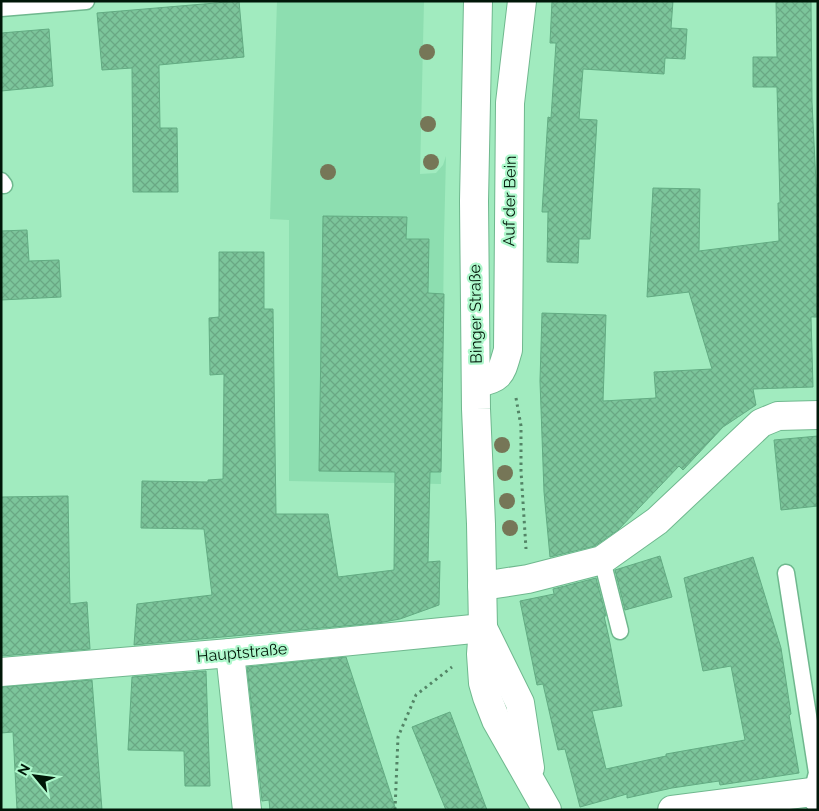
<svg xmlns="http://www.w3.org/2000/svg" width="819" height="811" font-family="Raleway,sans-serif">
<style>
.built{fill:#8ddeb0}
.building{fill:url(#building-cross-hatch);stroke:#62ab82}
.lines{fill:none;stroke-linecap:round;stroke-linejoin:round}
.lane-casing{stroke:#6fb88e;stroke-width:19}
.street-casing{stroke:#6fb88e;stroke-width:30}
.secondary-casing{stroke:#6fb88e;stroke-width:30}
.path{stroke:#538466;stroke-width:3;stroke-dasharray:2.5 4;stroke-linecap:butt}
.lane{stroke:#fff;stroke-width:16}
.street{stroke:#fff;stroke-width:28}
.secondary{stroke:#fff;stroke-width:28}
.tree{fill:#767657}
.labels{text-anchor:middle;stroke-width:4.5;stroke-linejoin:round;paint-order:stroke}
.street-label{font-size:16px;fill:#001708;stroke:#aef8cc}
</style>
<defs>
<pattern id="building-cross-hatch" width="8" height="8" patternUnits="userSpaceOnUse" patternTransform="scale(1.25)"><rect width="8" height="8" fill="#7cc59b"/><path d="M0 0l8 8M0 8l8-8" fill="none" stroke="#69a884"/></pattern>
</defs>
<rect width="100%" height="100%" fill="#a1ebbf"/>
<!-- built -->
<polygon class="built" points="277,1 424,1 420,174 436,173 443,165 446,156 444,238 441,484 289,481 289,220 270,219"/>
<!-- building -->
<g class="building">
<polygon points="239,1 244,57 159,65 160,128 177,128 178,192 133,192 132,68 102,70 97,13"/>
<polygon points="552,1 673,1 671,28 687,29 685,59 665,58 664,74 583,69 579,119 597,120 590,239 579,239 578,263 547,262 548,212 542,212 548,117 551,118 556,43 550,43"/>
<polygon points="776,1 811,1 812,102 818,224 818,317 811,317 813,387 753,389 756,405 723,427 683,470 679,466 618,530 595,546 550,557 544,492 540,381 542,313 606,315 603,401 656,398 654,372 712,369 689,292 647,297 653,188 700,189 699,251 779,241 778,203 780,203 777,87 753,87 753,57 777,57"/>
<polygon points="49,29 53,86 1,91 1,33"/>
<polygon points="323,216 407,217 406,239 429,239 428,293 444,294 441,472 430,472 428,562 440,561 439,605 400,619 378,623 134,645 137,604 212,595 204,529 141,528 142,481 208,482 208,480 223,479 224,374 210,375 209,318 219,317 219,252 264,252 264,309 273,309 276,514 328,514 338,577 394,570 395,472 319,471"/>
<polygon points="27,230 29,261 59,260 61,297 1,300 1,231"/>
<polygon points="818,436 818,506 781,510 774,440"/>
<polygon points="68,496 70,604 87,602 90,649 1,656 1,497"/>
<polygon points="660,556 672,597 625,610 615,570"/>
<polygon points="753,557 781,648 791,714 789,715 799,773 720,785 719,781 672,788 627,798 627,794 580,807 565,749 558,750 543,684 537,685 520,601 554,594 553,589 596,578 606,616 604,616 609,638 622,706 592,711 606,769 666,756 666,754 745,740 731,666 703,671 684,578"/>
<polygon points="346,657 396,810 270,810 269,800 262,801 247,667"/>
<polygon points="206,671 210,786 185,786 184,751 128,750 132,677"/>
<polygon points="92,680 102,810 17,810 13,732 1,733 1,687"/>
<polygon points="450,712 487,810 446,810 412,727"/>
</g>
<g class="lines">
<!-- lane casing -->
<g class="lane-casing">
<g id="lane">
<polyline points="1,8 86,1"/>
<polyline points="1,181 4,185"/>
<polyline points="602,560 620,631"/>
<polyline points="786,573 817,773 812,792"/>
</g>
</g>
<!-- street casing -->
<g class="street-casing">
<g id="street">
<path d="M476,383C502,379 501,373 508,350L510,103L522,1"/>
<polyline points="482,586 528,579 602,560 657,521 761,423 778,416 818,415"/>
<polyline points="230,653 247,810"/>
<polyline points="1,672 230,653 483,628"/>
<polyline points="672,810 812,792 818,799"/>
</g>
</g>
<!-- secondary casing -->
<g class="secondary-casing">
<g id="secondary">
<polyline points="478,1 474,201 476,409 481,524 483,628 481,654 483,683 487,697 496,720 547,810"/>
<polyline points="483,628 520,703 530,768"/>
</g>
</g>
<!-- path -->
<g class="path">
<polyline points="516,398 521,426 521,471 526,549"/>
<polyline points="395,810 398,737 416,695 452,667"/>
</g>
<!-- lane -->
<use href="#lane" class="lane"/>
<!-- street -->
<use href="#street" class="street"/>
<!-- secondary -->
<use href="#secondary" class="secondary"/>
</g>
<!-- trees -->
<g class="tree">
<circle cx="427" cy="52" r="8"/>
<circle cx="428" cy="124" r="8"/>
<circle cx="431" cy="162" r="8"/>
<circle cx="328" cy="172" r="8"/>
<circle cx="502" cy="445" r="8"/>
<circle cx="505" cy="473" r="8"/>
<circle cx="507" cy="501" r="8"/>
<circle cx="510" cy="528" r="8"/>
</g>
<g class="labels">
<!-- street labels -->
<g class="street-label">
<text transform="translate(509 201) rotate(-89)" y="6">Auf der Bein</text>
<text transform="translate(475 314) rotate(-91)" y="6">Binger Straße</text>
<text transform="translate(242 652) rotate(-5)" y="6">Hauptstraße</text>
</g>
</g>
<!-- border -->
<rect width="819" height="811" fill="none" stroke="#001708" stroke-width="5"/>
<!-- north arrow -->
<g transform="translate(35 776) rotate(299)" stroke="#aef8cc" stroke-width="4" paint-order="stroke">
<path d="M0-4L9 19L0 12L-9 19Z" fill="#001708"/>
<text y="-8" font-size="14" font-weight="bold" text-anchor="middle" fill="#001708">N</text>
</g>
</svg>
